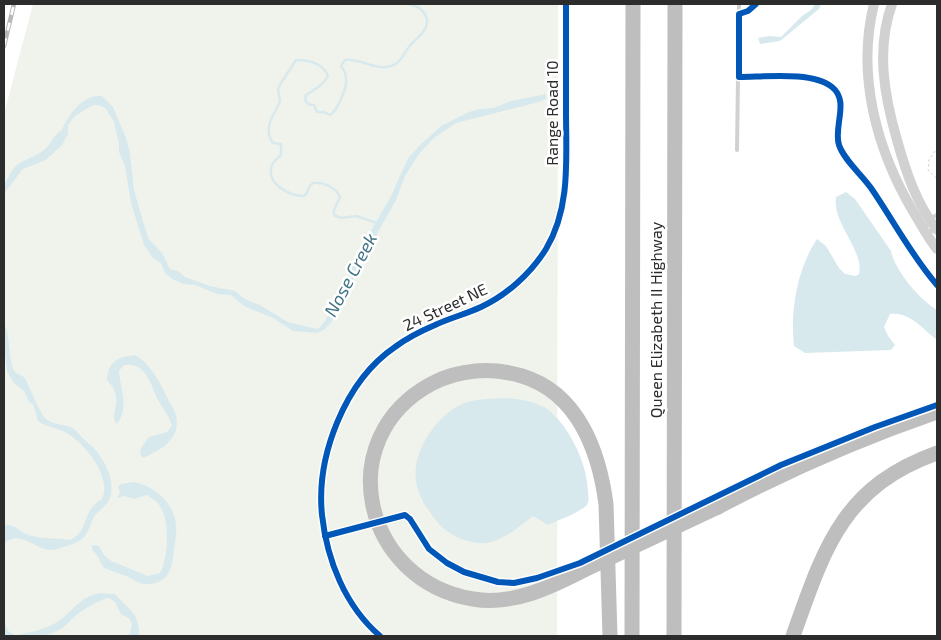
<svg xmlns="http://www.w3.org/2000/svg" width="941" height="640" font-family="'Exo 2',sans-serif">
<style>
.green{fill:#f0f3eb}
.water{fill:#d8e9ee}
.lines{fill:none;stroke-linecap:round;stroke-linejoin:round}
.stream{stroke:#d8e9ee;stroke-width:2.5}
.path{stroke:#d1d1d1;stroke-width:1;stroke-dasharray:2.5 2.5;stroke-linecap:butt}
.service{stroke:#d1d1d1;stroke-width:4}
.minor{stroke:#d1d1d1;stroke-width:8}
.tertiary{stroke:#d1d1d1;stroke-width:10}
.motorway{stroke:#bebebe;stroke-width:15}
.rail-casing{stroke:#b8b8b8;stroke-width:4.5}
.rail{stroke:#fff;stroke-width:2.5;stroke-dasharray:8;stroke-linecap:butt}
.motorway-bridge{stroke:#bebebe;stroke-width:15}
.cycleway-casing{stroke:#fff;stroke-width:9}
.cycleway{stroke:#0057b8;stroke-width:6}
.labels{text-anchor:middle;stroke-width:5;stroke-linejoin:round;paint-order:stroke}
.street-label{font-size:16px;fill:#2c2c2c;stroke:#fff}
.water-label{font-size:18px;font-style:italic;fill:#427486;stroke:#fff}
</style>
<rect width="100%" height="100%" fill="#fff"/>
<!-- green -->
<polygon class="green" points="33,4 558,4 557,636 4,636 4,114"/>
<!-- water -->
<g class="water">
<polygon points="815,4 821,4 819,9 780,41 760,44 758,38 770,36 781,37 802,16 811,10"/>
<path d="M546,94V99L539,102L456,123L434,138L419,154L405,176L396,200L377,234L372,247L359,262L351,286L331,323L324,330L317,333L293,331L273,318L244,306L231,295L217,294L195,285L184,284L172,279L165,273L161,263L153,258L144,245L131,203L125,166L119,152V144L114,122L106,109L101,106L94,105L88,108L75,116L68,125V134L62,145L46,160L23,169L6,191L4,197V184C9,178 10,171 17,165C25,159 37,156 44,150C52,144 53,134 62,130C69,114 83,94 102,96L113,107L126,138L130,152L134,190L148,238L162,253L170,269L178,271L185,277L210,286L235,291L245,299L260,305L288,322L317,329L320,327L325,321L344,287L354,259L367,243L372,229L391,196L408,158L420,145L441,126L469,112L479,109L493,108L511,101Z"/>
<path d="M846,192L855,199L891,251C895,271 920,300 937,310V340C923,329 909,311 890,314L884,327L888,336L895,345L891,350L805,353L794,346C790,311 797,269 817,239L826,246L839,268L845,274L856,276L859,274C864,249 832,224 836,197Z"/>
<path d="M4,323C11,335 8,364 15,372C18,375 22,375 25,378C28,385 41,415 46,419C54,426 66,423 74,429C77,431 79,435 82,437C85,441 90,444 93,447C105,460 117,483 109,500C106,507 98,510 94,517C91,523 89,531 84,537C80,542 73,544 67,546C61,547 55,551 49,550C33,548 19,529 4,544V525C15,523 19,532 29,535C43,540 56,537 70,540C90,531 81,510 102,499C113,476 81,437 60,430C53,427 44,426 38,421L33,404L29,402L24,391L13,382L7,371L4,346Z"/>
<path d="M135,355C150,364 156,376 164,391C167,399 174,407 176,416C181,439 161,450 143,458L140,454L141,448L149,437L167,432L172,426C169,415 162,408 157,398C150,382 145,362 124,365L119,371C120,389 130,407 117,424C107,414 127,401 107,380C108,361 118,357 135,355Z"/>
<path d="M507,398C524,400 541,402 553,414C572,432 587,465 588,491C588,495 590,502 586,506C578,513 559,520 548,525L533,516C520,526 507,538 491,542C482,545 470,542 461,539C447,533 438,525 430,512C425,506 420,497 418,489C407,458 434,417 462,404C475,398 493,399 507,398Z"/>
<path d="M134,482C155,486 176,504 176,527C177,534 175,542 174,550C172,567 170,581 151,584C142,586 133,579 126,576C118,573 111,571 104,568L96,554L92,550V545L99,546L104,555L111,561L148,576L160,573C168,558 170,524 161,508C158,502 153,499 147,495L134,499L125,496L117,498L120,492L118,487L121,484Z"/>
<path d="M100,593L115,594C129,610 140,613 139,636H126L130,633L132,624L130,619L121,614L115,602L109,598C96,601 84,609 74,617C70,621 65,627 59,630C43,639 23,636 5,636L4,622L9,632L15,635C29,633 48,629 60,620C76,608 78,598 100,593Z"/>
</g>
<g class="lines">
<!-- stream -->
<path class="stream" d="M377,223L356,216L341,218L334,215V210L340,197C336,187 323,182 313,183C307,186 309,193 304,196C290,196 268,185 271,168C272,162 277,159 281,155V144L273,143C262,129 274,114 280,102L278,89L281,83L296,60C309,60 323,63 328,76C323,85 314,90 306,95L305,100L308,104L314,105L317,112H324L330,115C337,111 348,87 346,77C346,74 343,69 341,66L345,60C360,58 376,71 391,66C401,63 403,54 409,47C413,41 419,38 423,32C433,19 423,7 409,4"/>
<!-- path -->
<polyline class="path" points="935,151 929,160 928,170 937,179"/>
<!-- service -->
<g class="service">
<polyline points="737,150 739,4"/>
<polyline points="936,231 924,231 929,219 937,215"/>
</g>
<!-- minor -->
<path class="minor" d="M380,636C345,606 327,560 322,515C316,456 345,381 395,347C407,338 421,331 435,325C450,318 466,314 481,307C507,295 531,273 546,249C571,207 566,158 566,111C566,75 566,39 566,4"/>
<!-- tertiary -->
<g class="tertiary">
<path d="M874,4C856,76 877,151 914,213C922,226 928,238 937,249"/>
<path d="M892,4C876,49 884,95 897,140C906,172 916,203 937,230"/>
</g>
<!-- motorway -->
<g class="motorway">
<path d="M718,507C788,470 862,438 937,412"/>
<path d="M584,570C551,587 512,606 473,599C363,581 330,439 431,384C459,369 492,367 522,376C578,393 599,451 606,504L610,636"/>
<polyline points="632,636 633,4"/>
<polyline points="674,636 675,4"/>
<path d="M793,636C824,549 842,487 937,453"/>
</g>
<!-- rail casing -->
<g class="rail-casing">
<polyline id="rail" points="4,46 14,4"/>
</g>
<!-- rail -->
<use href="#rail" class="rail"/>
<!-- motorway-bridge -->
<polyline class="motorway-bridge" points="584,570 718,507"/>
<!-- cycleway casing -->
<g class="cycleway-casing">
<g id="cycleway">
<path d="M756,4L748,11L739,14V77C764,77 812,71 832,87C850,101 833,127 839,145C844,160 862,175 871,188C893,220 911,255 937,285"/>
<polyline points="325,536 405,515 410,519 429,549 447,563 464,572 498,582 514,583 537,578 580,563 781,465 875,427 937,405"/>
<path d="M380,636C345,606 327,560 322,515C316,456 345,381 395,347C407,338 421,331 435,325C450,318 466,314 481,307C507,295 531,273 546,249C571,207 566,158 566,111C566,75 566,39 566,4"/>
</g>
</g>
<!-- cycleway -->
<use href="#cycleway" class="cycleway"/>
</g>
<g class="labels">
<!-- street labels -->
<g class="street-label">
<text transform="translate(552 113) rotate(-90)" y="6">Range Road 10</text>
<text transform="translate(445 307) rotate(-25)" y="6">24 Street NE</text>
<text transform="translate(656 320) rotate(-90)" y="6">Queen Elizabeth II Highway</text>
</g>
<!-- water labels -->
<g class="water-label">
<text transform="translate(351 275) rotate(-62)" y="6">Nose Creek</text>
</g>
</g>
<!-- border -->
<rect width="941" height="640" fill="none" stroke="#2c2c2c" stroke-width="10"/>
</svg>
